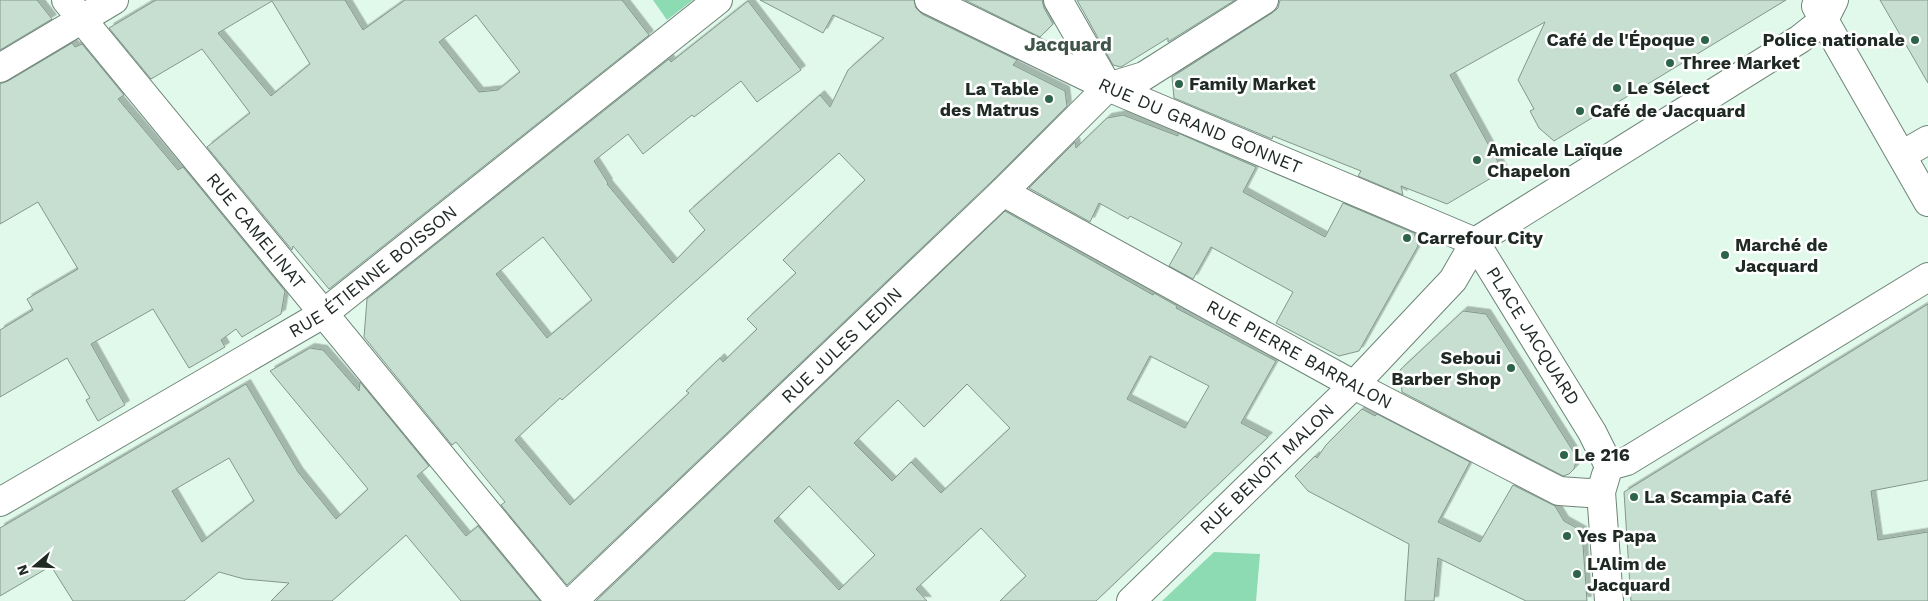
<svg xmlns="http://www.w3.org/2000/svg" width="1928" height="601" font-family="'Work Sans',sans-serif">
<style>
.green{fill:#8cdbb3}
.building{fill:#c7dfd1;stroke:#81988b;fill-rule:evenodd;filter:url(#shadow)}
.lines{fill:none;stroke-linecap:round;stroke-linejoin:round}
.minor-casing{stroke:#6e8478;stroke-width:30}
.minor{stroke:#fff;stroke-width:28}
.poi-dot{fill:#2d634a;stroke:#fff;stroke-width:2}
.labels{text-anchor:middle;stroke-width:5;stroke-linejoin:round;paint-order:stroke}
.poi-label{font-size:18px;font-weight:bold;fill:#202a25;stroke:#fff;text-anchor:start}
.street-label{font-size:18px;fill:#202a25;stroke:#fff}
.neighbourhood-label{font-size:19px;font-weight:bold;fill:#40554a;stroke:#fff}
</style>
<defs>
<filter id="shadow"><feDropShadow dx="4.5" dy="-4.5" stdDeviation="0" flood-color="#0004"/></filter>
</defs>
<rect width="100%" height="100%" fill="#e0f9eb"/>
<!-- green -->
<g class="green">
<polygon points="653,0 693,0 667,20"/>
<polygon points="1214,552 1260,554 1256,601 1162,601"/>
</g>
<!-- building -->
<g class="building">
<polygon points="0,0 37,0 52,19 0,50"/>
<path d="M156,0H345L363,30L405,0H622L649,35L329,289L293,246L292,250L207,147L250,113L202,49L151,79L109,28ZM272,1L310,64L271,96L218,33ZM476,15L520,72L498,90L479,92L439,42Z"/>
<path d="M760,0H914L916,8L922,14L1017,60L1013,65L1065,91L1067,106L992,181L567,585L501,505L505,502L456,442L452,445L364,337L367,299L669,59L671,62L748,1L801,70L757,102L741,81L694,117L692,115L643,154L628,134L594,161L608,183L607,184L673,263L705,230L689,211L820,95L830,107L848,70L884,38L833,15L823,33ZM839,153L865,180L783,260L796,273L747,319L757,329L723,362L720,358L686,391L689,393L570,505L515,440L560,398L562,400L632,338ZM543,237L592,300L547,338L496,274Z"/>
<polygon points="965,0 1042,0 1044,8 1053,24 1040,37"/>
<polygon points="1077,0 1235,0 1168,42 1168,38 1121,67 1113,65"/>
<polygon points="1280,0 1786,0 1554,141 1539,128 1530,111 1534,109 1518,80 1545,22 1450,75 1503,171 1447,204 1401,186 1403,195 1358,176 1361,171 1273,136 1272,139 1174,98 1172,77 1272,13 1278,8"/>
<polygon points="1880,0 1928,0 1928,83"/>
<polygon points="72,43 75,47 82,44 124,95 118,99 178,170 183,167 285,291 281,314 242,337 236,329 221,340 225,347 189,368 153,309 91,344 125,405 98,421 86,400 90,398 67,358 0,397 0,330 33,310 27,299 78,269 38,202 0,224 0,84 8,81"/>
<polygon points="1123,115 1178,136 1178,133 1256,167 1243,192 1325,237 1343,203 1414,233 1418,246 1359,351 1339,356 1276,323 1293,292 1211,247 1193,279 1169,266 1182,243 1130,216 1128,219 1099,203 1090,222 1029,188 1075,142 1076,148 1107,118"/>
<path d="M1005,211L1153,295L1154,293L1177,306L1176,308L1276,361L1241,423L1268,437L1096,601H1000L1026,576L981,528L916,589L927,601H596ZM1150,356L1209,386L1185,428L1127,399ZM967,384L1010,428L941,493L911,462L892,481L854,443L898,400L924,427ZM809,486L875,555L839,590L774,521Z"/>
<polygon points="1928,304 1928,480 1871,491 1878,540 1928,532 1928,601 1631,601 1624,492"/>
<polygon points="1463,311 1486,314 1573,451 1576,461 1574,469 1569,474 1563,476 1402,392 1400,370"/>
<path d="M310,348L323,350L359,391L360,382L429,466L417,476L466,536L478,526L540,601H461L406,535L332,601H271L289,583L244,579L219,572L184,601H73L51,566L0,596V528L246,384L298,472L336,519L368,489L270,371ZM229,458L254,501L202,542L172,491Z"/>
<polygon points="1362,409 1375,416 1377,414 1470,462 1438,522 1480,542 1513,485 1555,506 1564,521 1582,531 1587,601 1526,601 1438,558 1434,601 1405,601 1409,544 1308,491 1295,476 1315,456 1317,458 1326,445"/>
</g>
<g class="lines">
<!-- minor casing -->
<g class="minor-casing">
<g id="minor">
<path id="s1" d="M66,0L560,601"/>
<path id="s2" d="M929,0L1108,87L1475,242L1453,280L1354,385L1131,601"/>
<polyline points="1058,0 1108,87"/>
<polyline points="1816,6 1928,202"/>
<polyline points="0,68 114,0"/>
<polyline points="1902,155 1928,140"/>
<path id="s3" d="M1003,192L1354,385L1559,491L1588,493L1601,492"/>
<polyline points="1609,466 1592,432 1475,242 1800,39 1824,20 1834,0"/>
<polyline points="1609,466 1627,461 1928,277"/>
<polyline points="1606,475 1601,492 1609,601"/>
<path id="s4" d="M0,502L323,314L718,0"/>
<path id="s5" d="M573,601L1003,192L1108,87L1144,76L1264,0"/>
</g>
</g>
<!-- minor -->
<use href="#minor" class="minor"/>
</g>
<!-- markers -->
<g class="poi-dot">
<circle cx="1705" cy="40" r="5"/>
<circle cx="1915" cy="40" r="5"/>
<circle cx="1670" cy="63" r="5"/>
<circle cx="1179" cy="84" r="5"/>
<circle cx="1617" cy="88" r="5"/>
<circle cx="1049" cy="99" r="5"/>
<circle cx="1580" cy="111" r="5"/>
<circle cx="1477" cy="160" r="5"/>
<circle cx="1407" cy="238" r="5"/>
<circle cx="1725" cy="255" r="5"/>
<circle cx="1511" cy="368" r="5"/>
<circle cx="1564" cy="455" r="5"/>
<circle cx="1634" cy="497" r="5"/>
<circle cx="1567" cy="536" r="5"/>
<circle cx="1577" cy="574" r="5"/>
</g>
<g class="labels">
<!-- poi labels -->
<g class="poi-label">
<text x="1695" y="46" text-anchor="end">Café de l'Époque</text>
<text x="1905" y="46" text-anchor="end">Police nationale</text>
<text x="1680" y="69">Three Market</text>
<text x="1189" y="90">Family Market</text>
<text x="1627" y="94">Le Sélect</text>
<text x="1039" y="95" text-anchor="end">La Table<tspan x="1039" dy="21">des Matrus</tspan></text>
<text x="1590" y="117">Café de Jacquard</text>
<text x="1487" y="156">Amicale Laïque<tspan x="1487" dy="21">Chapelon</tspan></text>
<text x="1417" y="244">Carrefour City</text>
<text x="1735" y="251">Marché de<tspan x="1735" dy="21">Jacquard</tspan></text>
<text x="1501" y="364" text-anchor="end">Seboui<tspan x="1501" dy="21">Barber Shop</tspan></text>
<text x="1574" y="461">Le 216</text>
<text x="1644" y="503">La Scampia Café</text>
<text x="1577" y="542">Yes Papa</text>
<text x="1587" y="570">L'Alim de<tspan x="1587" dy="21">Jacquard</tspan></text>
</g>
<!-- street labels -->
<g class="street-label">
<text dy="6" stroke="none"><textPath href="#s2" startOffset="299">RUE DU GRAND GONNET</textPath></text>
<text dy="6" stroke="none"><textPath href="#s1" startOffset="299">RUE CAMELINAT</textPath></text>
<text dy="6" stroke="none"><textPath href="#s4" startOffset="439">RUE ÉTIENNE BOISSON</textPath></text>
<text transform="translate(1533 336) rotate(58)" y="6">PLACE JACQUARD</text>
<text dy="6" stroke="none"><textPath href="#s5" startOffset="371">RUE JULES LEDIN</textPath></text>
<text dy="6" stroke="none"><textPath href="#s3" startOffset="338">RUE PIERRE BARRALON</textPath></text>
<text transform="translate(1267 469) rotate(-44)" y="6">RUE BENOÎT MALON</text>
</g>
<!-- neighbourhood labels -->
<g class="neighbourhood-label">
<text x="1068" y="51">Jacquard</text>
</g>
</g>
<!-- north arrow -->
<g transform="translate(35 566) rotate(251)" stroke="#ffffff" stroke-width="4" paint-order="stroke">
<path d="M0-4L9 19L0 12L-9 19Z" fill="#202a25"/>
<text y="-8" font-size="14" font-weight="bold" text-anchor="middle" fill="#202a25">N</text>
</g>
</svg>
